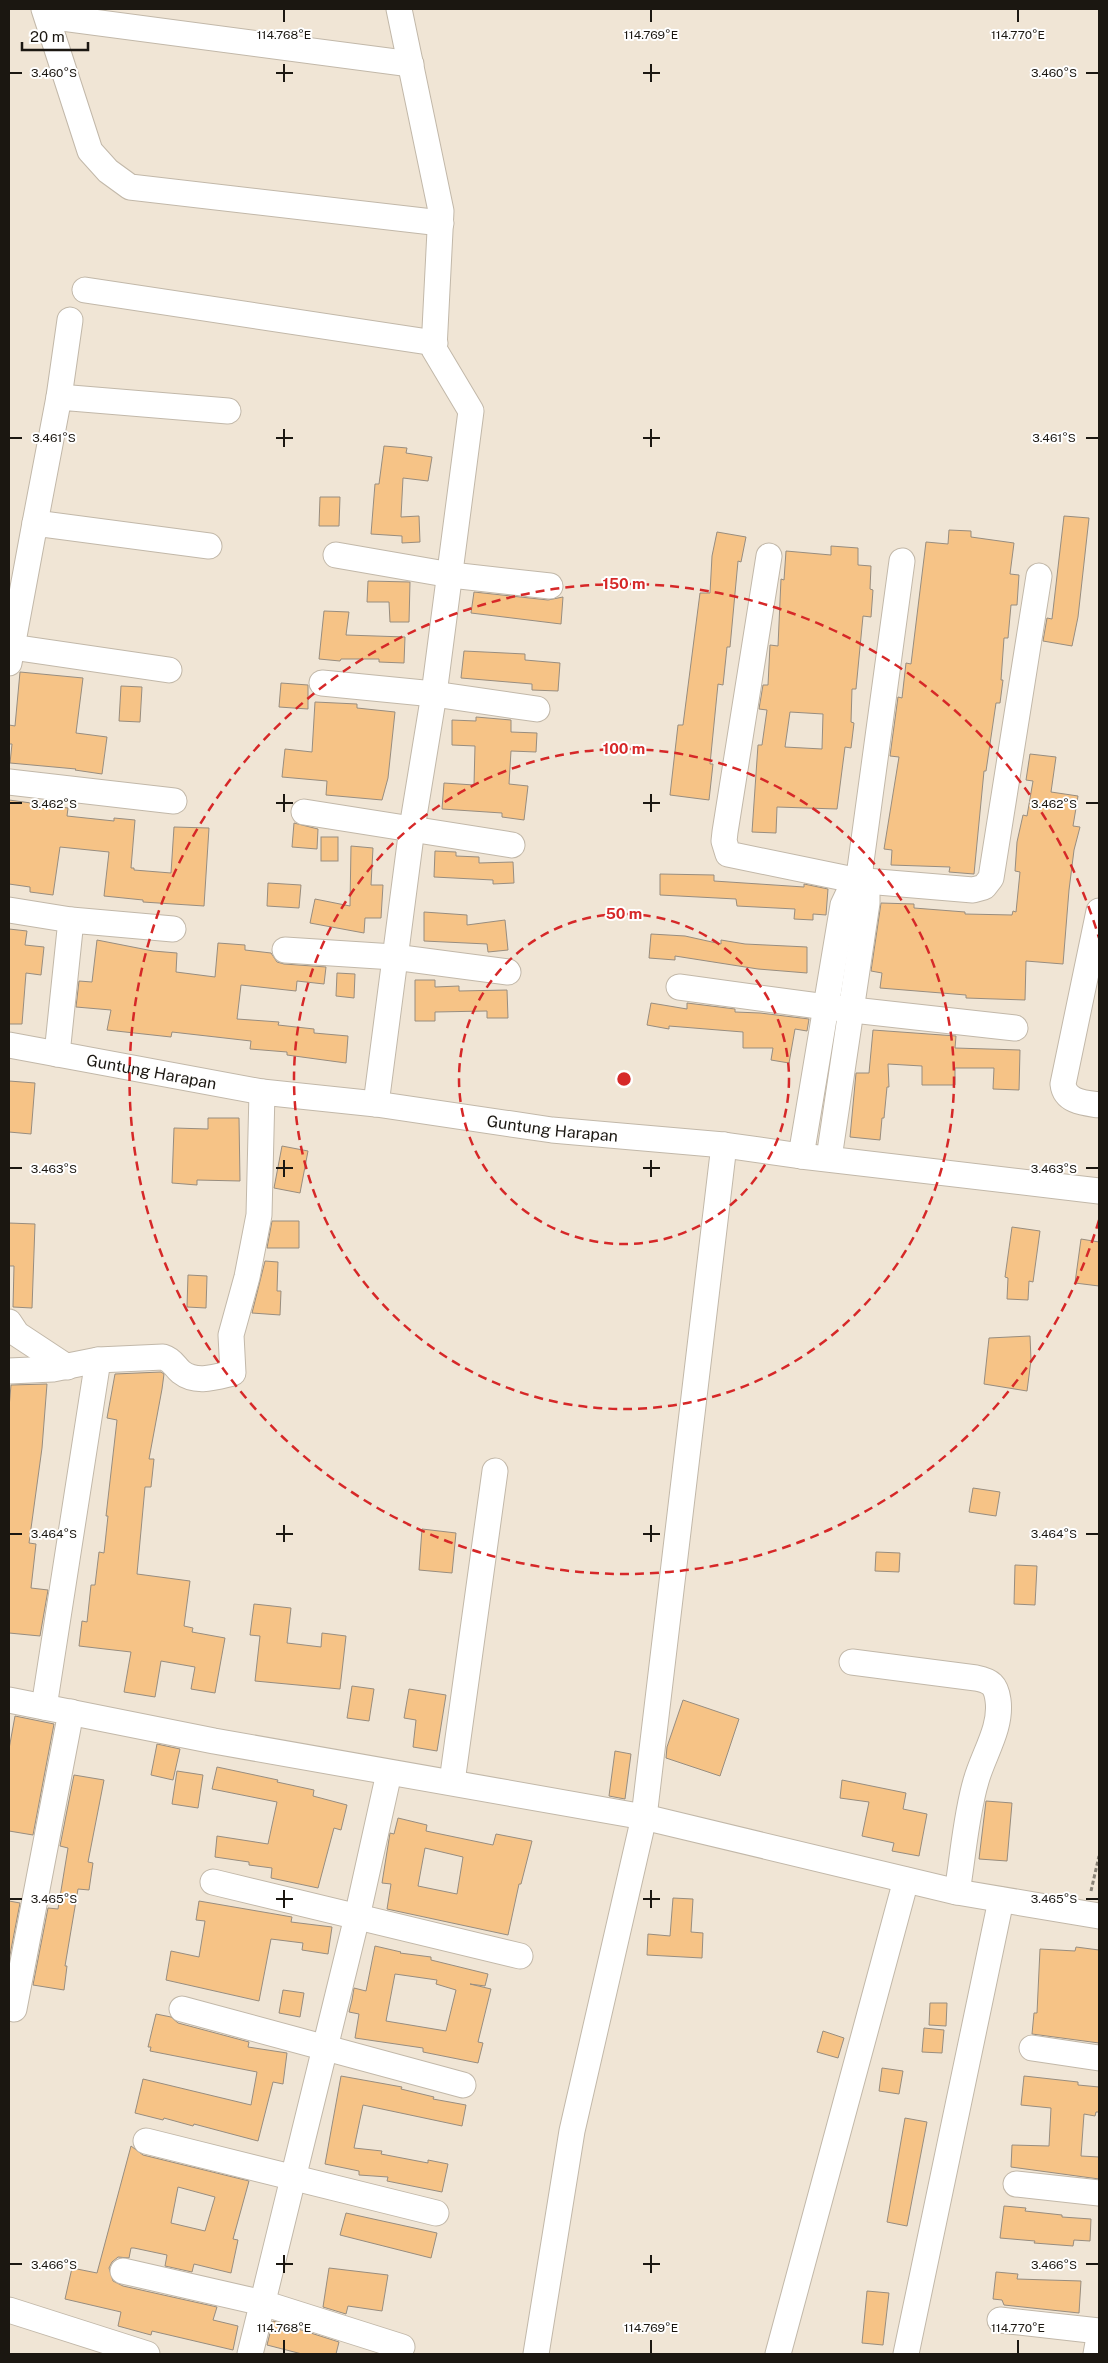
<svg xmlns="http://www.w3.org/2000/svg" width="1108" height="2363" font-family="'Public Sans',sans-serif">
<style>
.building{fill:#f6c386;stroke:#988d7f;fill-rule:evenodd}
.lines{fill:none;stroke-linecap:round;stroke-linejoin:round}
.minor-casing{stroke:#c2b8a9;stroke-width:27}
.path{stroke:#8a8377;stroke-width:3;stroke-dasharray:4 2.5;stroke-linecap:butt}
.minor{stroke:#fff;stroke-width:25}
.ticks{fill:none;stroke:#1b1711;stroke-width:2}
.ring{fill:none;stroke:#d62828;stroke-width:2.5;stroke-dasharray:9 6}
.labels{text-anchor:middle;stroke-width:4;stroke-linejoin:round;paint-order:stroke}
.street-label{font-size:16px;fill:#1b1711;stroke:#fff}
.ticks-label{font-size:12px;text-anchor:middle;fill:#1b1711;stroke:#fff;stroke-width:4;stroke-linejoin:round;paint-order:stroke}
.centre{fill:#d62828;stroke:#fff;stroke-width:2.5}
.ring-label{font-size:15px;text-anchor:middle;font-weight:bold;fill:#d62828;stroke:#fff;stroke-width:4;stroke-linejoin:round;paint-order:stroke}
</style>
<rect width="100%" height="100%" fill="#f0e5d5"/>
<!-- building -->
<g class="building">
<polygon points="384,446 407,448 406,453 432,457 428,481 403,478 401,517 419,516 420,542 402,543 402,536 371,534 375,484 379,484"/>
<polygon points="320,497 340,497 339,526 319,526"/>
<polygon points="1064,516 1089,518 1078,617 1072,646 1043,641 1047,618 1052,619"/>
<polygon points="949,530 971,531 971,537 1014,543 1010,574 1019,575 1017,605 1011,605 1008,638 1004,638 1001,680 1003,680 1000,703 996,703 986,771 984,771 974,874 949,872 950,867 891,865 892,850 884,849 899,757 890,756 898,697 902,698 906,663 911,664 926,542 948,544"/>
<polygon points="717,532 746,537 741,562 738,561 730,647 727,647 723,685 718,684 710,764 713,764 709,800 670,795 678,725 683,725 700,593 710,593 712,556"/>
<path d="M831,546L858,548V565L871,566L870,589L873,590L871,617L863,616L856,689H852L851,722L854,723L851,748L845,747L837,809L777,807L776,833L752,832L758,745H762L767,710L759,709L763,685H768L770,645L778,646L781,579L784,580L786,551L831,555ZM790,712L823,714L822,749L785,747Z"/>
<polygon points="368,581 410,582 409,622 390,622 389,602 367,602"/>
<polygon points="474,592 548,600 563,597 561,624 471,613"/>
<polygon points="324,611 349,612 346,635 405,637 404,663 379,662 379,659 341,659 340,661 319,659"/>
<polygon points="464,651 525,654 525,660 560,663 558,691 532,690 532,684 461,678"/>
<polygon points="20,672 83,678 76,733 107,737 102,774 75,770 76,769 10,763 12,744 9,744 9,725 15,726"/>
<polygon points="281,683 308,685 308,709 279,707"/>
<polygon points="121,686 142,687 140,722 119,721"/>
<polygon points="315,702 357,704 357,708 395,712 388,778 382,800 326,795 327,781 282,777 285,749 312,752"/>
<polygon points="476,717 511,720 511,732 537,733 536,752 511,751 509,784 528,786 524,820 502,817 502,813 442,809 444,783 474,785 475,746 452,745 452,720 476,721"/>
<polygon points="1030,754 1056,757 1051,792 1078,796 1073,826 1080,827 1074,850 1069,890 1063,964 1026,961 1025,1000 966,998 966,995 880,988 882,973 871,971 881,903 914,904 914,908 965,912 965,914 1012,915 1013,911 1016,912 1020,872 1015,871 1017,842 1023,815 1027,816 1033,781 1026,780"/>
<polygon points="9,800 68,808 67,816 114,821 114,818 135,820 131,868 134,868 134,870 171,873 174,827 209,828 204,906 143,902 143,900 104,896 109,852 60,847 53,895 30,892 30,887 9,884"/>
<polygon points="294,823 318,829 317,849 292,847"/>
<rect x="321" y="837" width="17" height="24"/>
<polygon points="351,846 373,848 371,885 383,885 381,918 365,918 364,933 310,923 315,899 350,906"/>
<polygon points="435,851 456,852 456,856 479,857 479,863 513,862 514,883 493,884 493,880 434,877"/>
<polygon points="660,874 714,875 714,881 804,887 804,884 828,889 826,915 813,914 813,920 794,919 795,909 737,906 736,899 660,895"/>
<polygon points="268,883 301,885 299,908 267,906"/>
<polygon points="424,912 467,915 467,925 505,920 508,950 488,952 487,944 424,941"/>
<polygon points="9,929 27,931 25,945 44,947 41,975 26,973 22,1024 9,1024"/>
<polygon points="651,934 685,936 721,944 721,940 745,944 807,947 807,973 758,969 675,956 675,960 649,958"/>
<polygon points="97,940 153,951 177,953 176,972 215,977 218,943 245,945 245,950 271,953 277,962 284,964 326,967 324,984 297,981 296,991 241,985 237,1019 279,1022 278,1025 314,1029 314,1033 348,1036 346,1063 287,1055 287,1052 250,1049 251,1041 172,1032 171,1037 107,1030 111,1010 76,1007 79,981 92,982"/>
<polygon points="337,973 355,974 354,998 336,996"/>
<polygon points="415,980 435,980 435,987 459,986 459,991 507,990 508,1018 487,1018 487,1011 435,1012 435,1021 415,1021"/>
<polygon points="651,1003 687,1009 687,1003 735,1009 735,1012 760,1013 809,1019 807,1031 795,1029 789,1063 771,1060 773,1048 743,1048 743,1032 669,1026 669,1029 647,1025"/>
<polygon points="873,1030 956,1036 955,1048 1020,1050 1019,1090 993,1089 994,1068 955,1068 955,1085 922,1085 922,1066 888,1064 889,1087 887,1087 884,1118 882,1118 880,1140 850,1137 856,1073 869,1073"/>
<polygon points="9,1081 35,1083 31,1134 9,1132"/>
<polygon points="208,1118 239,1118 240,1181 197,1180 197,1185 172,1183 174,1128 208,1129"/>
<polygon points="282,1146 308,1151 300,1193 274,1188"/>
<polygon points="272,1221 299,1221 299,1248 267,1248"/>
<polygon points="9,1223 35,1224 32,1308 13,1307 14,1266 9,1266"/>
<polygon points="1012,1227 1040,1231 1033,1282 1029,1281 1028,1300 1007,1299 1008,1278 1005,1277"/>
<polygon points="1081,1239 1099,1242 1099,1286 1075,1283"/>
<polygon points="265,1261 278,1262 277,1291 281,1291 280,1315 252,1313"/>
<polygon points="188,1275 207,1276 206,1308 187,1307"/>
<polygon points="1030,1336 1031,1360 1027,1391 984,1384 989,1338"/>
<polygon points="161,1372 164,1374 162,1389 149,1459 154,1459 151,1487 145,1487 137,1574 190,1581 184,1626 193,1628 192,1632 225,1638 215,1693 191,1689 195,1667 161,1661 155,1697 124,1692 131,1652 79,1646 82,1621 87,1622 91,1585 95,1585 99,1552 104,1553 108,1516 106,1516 117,1420 107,1418 115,1374"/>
<polygon points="47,1384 42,1448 29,1543 36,1544 31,1588 48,1590 40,1636 9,1633 9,1408 11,1385"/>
<polygon points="973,1488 1000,1492 996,1516 969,1512"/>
<polygon points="422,1529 456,1533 452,1573 419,1570"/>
<polygon points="876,1552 900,1553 899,1572 875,1571"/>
<polygon points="1015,1565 1037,1566 1035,1605 1014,1604"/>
<polygon points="254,1604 291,1608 287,1643 321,1647 322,1633 346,1636 340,1689 255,1681 260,1636 250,1635"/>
<polygon points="352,1686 374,1689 369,1721 347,1718"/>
<polygon points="409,1689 446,1695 437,1751 413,1747 416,1720 404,1718"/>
<polygon points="683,1700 739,1719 720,1776 666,1758 667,1747"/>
<polygon points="15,1716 54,1724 33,1835 9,1831 9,1749"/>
<polygon points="157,1744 180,1749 173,1780 151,1775"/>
<polygon points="615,1751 631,1754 625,1799 609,1796"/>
<polygon points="217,1767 278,1780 277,1782 314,1790 313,1796 347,1805 341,1830 334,1828 318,1888 271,1878 272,1868 249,1865 249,1862 215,1857 217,1836 268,1844 277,1802 212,1789"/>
<polygon points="177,1771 203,1775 198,1808 172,1804"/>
<polygon points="74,1775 104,1780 88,1862 93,1863 89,1890 78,1889 65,1966 67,1966 64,1990 33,1985 48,1908 58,1909 68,1848 60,1846"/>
<polygon points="842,1780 906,1793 903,1809 927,1814 919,1856 892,1851 894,1843 862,1836 869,1802 840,1798"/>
<polygon points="986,1801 1012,1803 1007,1861 979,1859"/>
<path d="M398,1818L427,1825L426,1831L493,1845L496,1834L532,1841L521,1884H519L508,1935L387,1909L391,1884L382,1883L390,1833L394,1834ZM425,1848L463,1857L457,1894L418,1886Z"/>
<polygon points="673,1898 693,1899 691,1932 703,1933 702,1958 647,1955 648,1934 670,1936"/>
<polygon points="9,1901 20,1903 9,1960"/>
<polygon points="199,1901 292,1917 291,1922 332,1927 328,1954 302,1950 303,1943 271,1939 259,2001 166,1980 171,1951 199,1957 205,1921 196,1920"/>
<path d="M375,1946L401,1952L400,1953L431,1957V1960L488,1974L485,1986L470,1984L491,1989L478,2042L483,2043L478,2063L423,2052V2048L355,2038L359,2014L349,2012L352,2000L354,1988L366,1991ZM395,1974L437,1980L436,1984L456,1990L446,2031L386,2021Z"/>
<polygon points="1076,1947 1099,1950 1099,2043 1032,2034 1034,2013 1037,2013 1040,1949 1075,1951"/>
<polygon points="283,1990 304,1993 300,2017 279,2013"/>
<polygon points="930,2003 947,2003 946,2026 929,2025"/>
<polygon points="156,2014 171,2017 178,2023 249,2042 248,2047 287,2053 283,2084 273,2082 258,2141 194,2124 193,2126 164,2118 163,2120 135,2113 143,2079 251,2105 257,2072 150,2051 151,2047 148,2047"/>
<polygon points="924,2028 944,2030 942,2053 922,2052"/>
<polygon points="823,2031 844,2038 838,2058 817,2052"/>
<polygon points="882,2068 903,2071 899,2094 879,2091"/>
<polygon points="341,2076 402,2087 401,2089 434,2097 433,2099 466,2105 462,2126 363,2105 354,2148 382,2151 381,2154 428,2163 428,2160 448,2164 442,2192 387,2181 388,2177 359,2175 359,2171 325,2164"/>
<polygon points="1024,2076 1078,2082 1078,2085 1099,2087 1099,2112 1096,2112 1095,2116 1084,2114 1081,2156 1099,2157 1099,2179 1011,2167 1012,2145 1049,2146 1051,2108 1021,2105"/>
<polygon points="905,2118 927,2122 907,2226 887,2222"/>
<path d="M131,2146L143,2155L249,2181L233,2239L238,2240L231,2273L194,2264L192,2272L165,2266L167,2255L134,2248H131L129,2258L118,2257L112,2262L109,2268L113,2281L123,2286L217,2307L213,2320L238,2326L233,2350L152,2331L151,2335L118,2326L121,2312L65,2299L72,2268L97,2273ZM178,2187L215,2197L205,2231L171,2223Z"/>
<polygon points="1004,2206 1026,2208 1025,2211 1062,2215 1062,2217 1091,2219 1090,2241 1074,2240 1073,2246 1034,2243 1035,2241 1000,2238"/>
<polygon points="346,2213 437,2233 431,2258 340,2235"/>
<polygon points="329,2268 388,2275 382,2311 348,2306 346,2314 323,2307"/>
<polygon points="996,2272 1018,2274 1017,2279 1081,2281 1079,2313 1004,2305 1002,2300 993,2299"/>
<polygon points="867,2291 889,2293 883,2345 862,2343"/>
<polygon points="273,2321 339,2342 336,2354 302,2354 267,2345"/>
</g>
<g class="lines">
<!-- minor casing -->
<g class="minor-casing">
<g id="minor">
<polyline points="44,9 90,151 108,171 130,187 441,223"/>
<polyline points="47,16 411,64"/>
<polyline points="85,290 435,343"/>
<polyline points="59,397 70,320"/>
<polyline points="35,523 59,397 228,411"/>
<polyline points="336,555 451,575 550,586"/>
<polyline points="769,556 725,832 724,841 728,854 854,880 973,890 984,887 991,878 1039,576"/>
<polyline points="12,647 35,523 209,546"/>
<polyline points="9,663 12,647 169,670"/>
<polyline points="322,683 434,694 537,709"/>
<polyline points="9,782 174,801"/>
<polyline points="304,812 512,845"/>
<polyline points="9,910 71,920"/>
<path d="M1099,911L1063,1084C1065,1102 1085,1103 1099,1105"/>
<polyline points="285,950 394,957 508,972"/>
<polyline points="679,987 826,1007 1015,1028"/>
<path id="s1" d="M9,1045L262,1092L376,1104L552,1130L724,1145L801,1156L1099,1191"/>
<polyline points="57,1054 71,920 173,929"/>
<polyline points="376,1104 412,828 434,694 471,411 434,349 441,211 399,9"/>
<polyline points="801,1156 843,905 860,869"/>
<polyline points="829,1158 867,903 867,895 860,869 902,561"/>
<polyline points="9,1322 17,1334 67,1367"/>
<path d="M9,1371L53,1369L98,1360L163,1357C173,1360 174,1366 181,1372C196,1384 216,1377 233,1373L231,1335L247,1277L259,1215L262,1092"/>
<path d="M852,1662L976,1678C991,1681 996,1685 998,1700C1002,1728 983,1755 976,1781C966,1814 963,1857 957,1892"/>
<polyline points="9,1700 214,1741 644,1817 957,1892 1099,1916"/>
<polyline points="44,1707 98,1360"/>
<polyline points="452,1782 495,1471"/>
<polyline points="213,1882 520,1956"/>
<polyline points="14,2009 71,1712"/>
<polyline points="182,2009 463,2085"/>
<polyline points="1032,2048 1099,2058"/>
<polyline points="146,2141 436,2213"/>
<polyline points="1016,2184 1099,2193"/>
<polyline points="123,2271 263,2303 402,2347"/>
<polyline points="9,2310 147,2354"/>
<polyline points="1000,2320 1099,2331"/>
<polyline points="250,2354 357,1917 389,1773"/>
<polyline points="536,2354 572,2131 644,1817 724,1145"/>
<polyline points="778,2354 906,1880"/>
<polyline points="906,2354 1001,1900"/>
<polyline points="1096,2354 1099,2337"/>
</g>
</g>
<!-- path -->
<polyline class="path" points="1091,1891 1099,1856"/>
<!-- minor -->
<use href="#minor" class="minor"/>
</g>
<!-- ticks -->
<path class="ticks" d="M284,10V22M651,10V22M1018,10V22M284,64V82M651,64V82M10,73H22M276,73H293M643,73H660M1086,73H1098M284,429V447M651,429V447M10,438H22M276,438H293M643,438H660M1086,438H1098M284,794V812M651,794V812M10,803H22M276,803H293M643,803H660M1086,803H1098M284,1160V1177M651,1160V1177M10,1168H22M276,1168H293M643,1168H660M1086,1168H1098M284,1525V1542M651,1525V1542M10,1534H22M276,1534H293M643,1534H660M1086,1534H1098M284,1890V1908M651,1890V1908M10,1899H22M276,1899H293M643,1899H660M1086,1899H1098M284,2255V2273M651,2255V2273M10,2264H22M276,2264H293M643,2264H660M1086,2264H1098M284,2340V2353M651,2340V2353M1018,2340V2353"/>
<!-- distance rings -->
<g class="ring">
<circle cx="624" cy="1079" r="165"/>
<circle cx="624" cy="1079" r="330"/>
<path d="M1099 1220A495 495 0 1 1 1099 938"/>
</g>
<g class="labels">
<!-- street labels -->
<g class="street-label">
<text dy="6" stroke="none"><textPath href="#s1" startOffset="145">Guntung Harapan</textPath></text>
<text dy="6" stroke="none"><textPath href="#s1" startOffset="550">Guntung Harapan</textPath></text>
</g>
</g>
<g class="ticks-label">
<text x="284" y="39">114.768°E</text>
<text x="651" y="39">114.769°E</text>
<text x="1018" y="39">114.770°E</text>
<text x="54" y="77">3.460°S</text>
<text x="1054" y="77">3.460°S</text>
<text x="54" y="442">3.461°S</text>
<text x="1054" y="442">3.461°S</text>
<text x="54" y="808">3.462°S</text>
<text x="1054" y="808">3.462°S</text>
<text x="54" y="1173">3.463°S</text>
<text x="1054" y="1173">3.463°S</text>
<text x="54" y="1538">3.464°S</text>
<text x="1054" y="1538">3.464°S</text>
<text x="54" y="1903">3.465°S</text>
<text x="1054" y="1903">3.465°S</text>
<text x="54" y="2269">3.466°S</text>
<text x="1054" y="2269">3.466°S</text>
<text x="284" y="2332">114.768°E</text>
<text x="651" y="2332">114.769°E</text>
<text x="1018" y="2332">114.770°E</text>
</g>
<circle cx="624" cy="1079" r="8" class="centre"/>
<g class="ring-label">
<text x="624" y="589">150 m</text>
<text x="624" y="754">100 m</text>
<text x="624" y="919">50 m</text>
</g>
<!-- border -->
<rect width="1108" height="2363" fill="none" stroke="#1b1711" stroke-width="20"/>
<!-- scale -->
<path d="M22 42v8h66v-8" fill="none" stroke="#1b1711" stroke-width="2.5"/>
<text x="30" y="42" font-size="15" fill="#1b1711" stroke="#ffffff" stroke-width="4" paint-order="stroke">20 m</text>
</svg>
